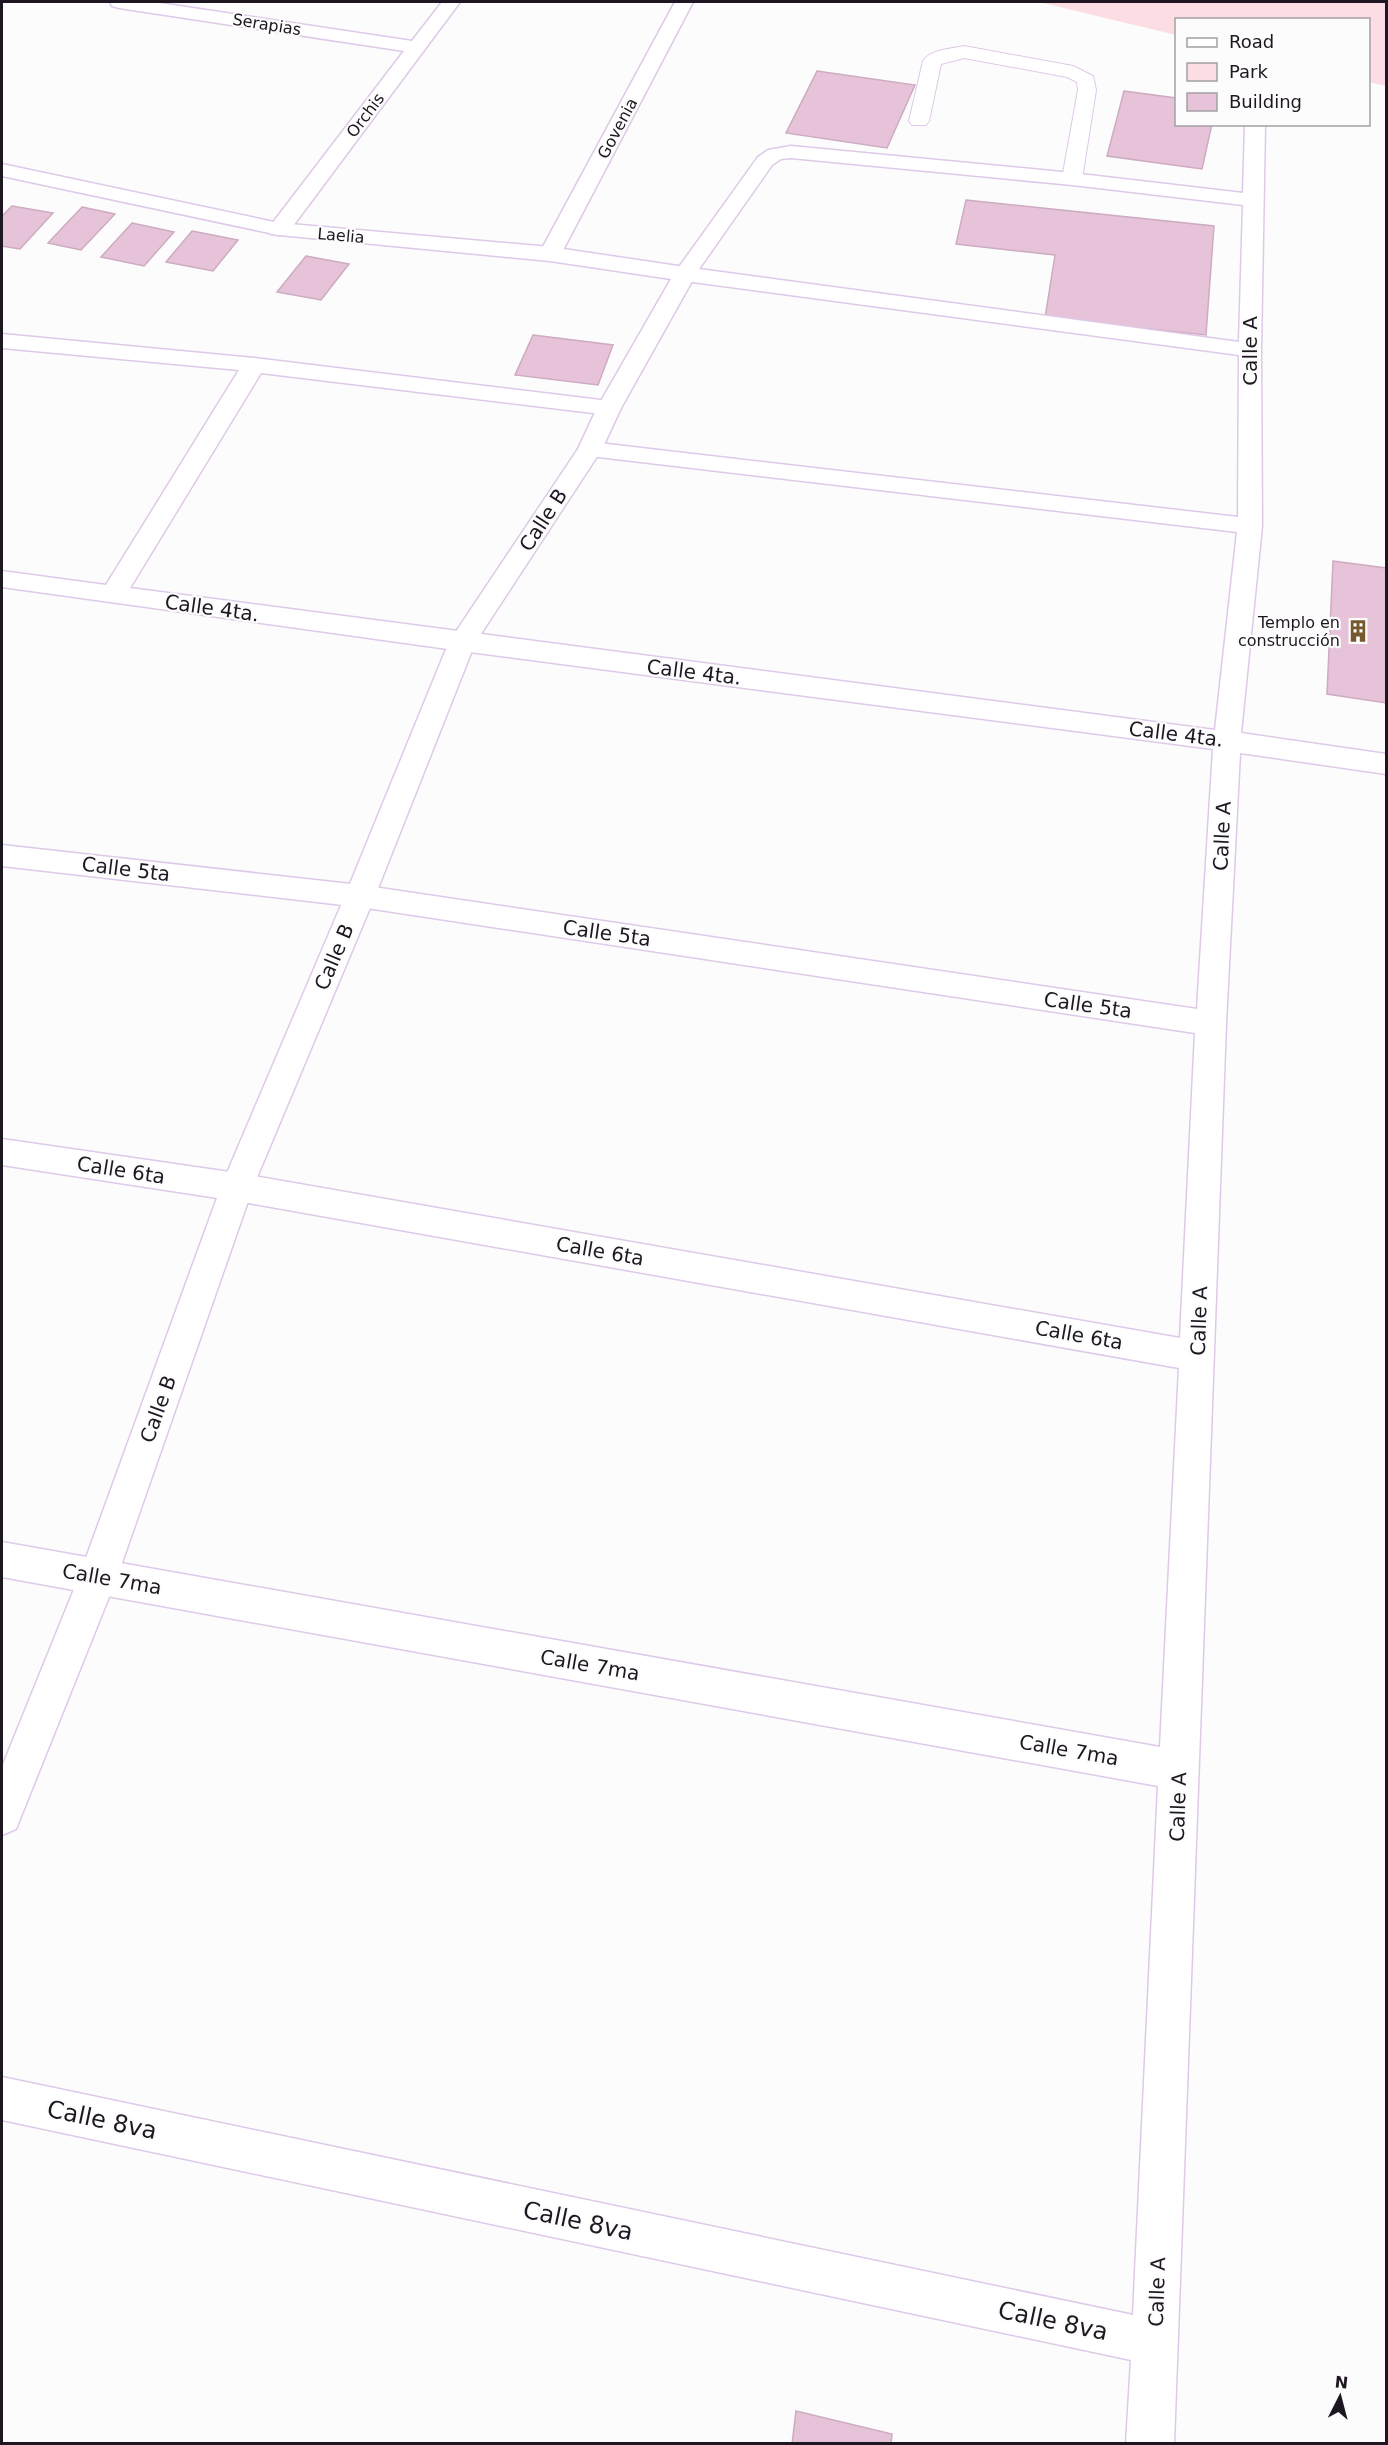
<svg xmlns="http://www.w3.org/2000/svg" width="1388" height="2445" font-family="'DejaVu Sans',sans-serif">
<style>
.green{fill:#fcdde3}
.building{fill:#e6c3d9;stroke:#cdabc1;stroke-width:1.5}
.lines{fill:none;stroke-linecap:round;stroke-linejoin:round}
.lane-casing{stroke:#dfc9e8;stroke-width:2}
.street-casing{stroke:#dfc9e8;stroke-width:3}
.secondary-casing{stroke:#dfc9e8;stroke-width:3}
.lane{fill:#fff;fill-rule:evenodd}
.street{fill:#fff;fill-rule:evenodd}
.secondary{fill:#fff;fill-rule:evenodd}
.labels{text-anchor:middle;stroke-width:4.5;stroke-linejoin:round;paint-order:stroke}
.far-street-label{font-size:16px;fill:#1e1621;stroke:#fcfcfc}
.far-poi-label{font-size:16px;fill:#1e1621;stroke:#fcfcfc;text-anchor:end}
.street-label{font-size:20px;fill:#1e1621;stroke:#fcfcfc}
.near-street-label{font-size:24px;fill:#1e1621;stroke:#fcfcfc}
</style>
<rect width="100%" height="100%" fill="#fcfcfc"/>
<!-- green -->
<polygon class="green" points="1039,2 1386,2 1386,86 1369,82 1368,20 1176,20 1176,35"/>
<!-- building -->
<g class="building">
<polygon points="817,71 915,85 887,148 786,133"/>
<polygon points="1124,91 1176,98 1176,124 1212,124 1202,169 1107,156"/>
<polygon points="966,200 1214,226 1206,335 1045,318 1055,255 956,244"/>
<polygon points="12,206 53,213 20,249 2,246 2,216"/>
<polygon points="82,207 115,214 81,250 48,243"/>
<polygon points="132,223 174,232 144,266 101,257"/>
<polygon points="192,231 238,240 213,271 166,262"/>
<polygon points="306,256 349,264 321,300 277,292"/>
<polygon points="533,335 613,345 598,385 515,375"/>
<polygon points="1333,561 1386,568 1386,703 1327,694"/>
<polygon points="796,2411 892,2434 891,2444 792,2444"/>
</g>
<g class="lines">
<!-- lane casing -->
<g class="lane-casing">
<path id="lane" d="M964,46L1073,66L1093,76L1096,90L1082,179L1079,183H1065L1062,179L1078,90L1077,82L1067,77L964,58L941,64L929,121L926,125H912L909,121L923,61C931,49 951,49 964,46Z"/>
</g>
<!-- street casing -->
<g class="street-casing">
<g id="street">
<polygon points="110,2 153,2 412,41 442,2 460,2 287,234 279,235 271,234 268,229 404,51 119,8 112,6"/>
<polygon points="675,2 693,2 561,254 558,259 550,261 542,259 539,254"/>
<path d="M1245,124H1265L1261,350L1262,526L1241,733L1386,754V774L1240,753L1226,1023L1174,2444H1126L1131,2360L2,2120V2077L1133,2315L1158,1786L2,1577V1542L1160,1747L1179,1368L237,1201L2,1165V1139L237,1173L1180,1338L1195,1033L360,907L2,866V845L360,885L1197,1009L1213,749L462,651L2,587V571L106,585L239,370L2,348V334L254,358L609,401L617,403L621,408L617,413L609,415L261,373L130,588L1215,730L1237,532L590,456L582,454L578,449L582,444L590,442L1238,517L1239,355L685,281L677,279L674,274L758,157L768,150L791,146L1072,173L1243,193ZM791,158L1072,185L1243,205L1239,342L699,269L772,165L781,159Z"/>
</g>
</g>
<!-- secondary casing -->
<g class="secondary-casing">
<polygon id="secondary" points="2,164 279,223 550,247 685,267 693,269 696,274 621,408 602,449 475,643 375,896 253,1187 117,1577 16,1829 2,1835 2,1767 79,1577 221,1187 345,896 449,642 578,449 597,408 671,279 550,261 279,235 2,176"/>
</g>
<!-- lane -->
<use href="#lane" class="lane"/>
<!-- street -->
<use href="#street" class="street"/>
<!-- secondary -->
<use href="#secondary" class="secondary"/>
</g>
<!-- icons -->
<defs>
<g id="building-bare" transform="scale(1.8)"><path d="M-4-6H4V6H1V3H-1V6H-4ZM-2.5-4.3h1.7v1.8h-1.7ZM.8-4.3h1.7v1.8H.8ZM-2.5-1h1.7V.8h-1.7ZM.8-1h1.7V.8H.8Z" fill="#76582c" stroke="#fcfcfc" stroke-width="2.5" paint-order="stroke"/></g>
</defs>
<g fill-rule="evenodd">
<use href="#building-bare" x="1358" y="631"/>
</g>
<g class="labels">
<!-- far-street labels -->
<g class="far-street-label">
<text transform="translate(267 24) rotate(9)" y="6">Serapias</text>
<text transform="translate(365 115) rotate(-53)" y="6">Orchis</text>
<text transform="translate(617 128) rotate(-62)" y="6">Govenia</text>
<text transform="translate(341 235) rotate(5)" y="6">Laelia</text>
</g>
<!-- far-poi labels -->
<g class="far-poi-label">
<text x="1340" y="628">Templo en<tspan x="1340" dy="18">construcción</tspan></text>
</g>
<!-- street labels -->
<g class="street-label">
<text transform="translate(1250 351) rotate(-90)" y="7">Calle A</text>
<text transform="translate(543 520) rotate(-57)" y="7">Calle B</text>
<text transform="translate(212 608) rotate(8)" y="7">Calle 4ta.</text>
<text transform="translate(694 672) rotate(7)" y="7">Calle 4ta.</text>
<text transform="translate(1176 734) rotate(7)" y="7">Calle 4ta.</text>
<text transform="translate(1222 836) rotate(-87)" y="7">Calle A</text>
<text transform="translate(126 869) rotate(7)" y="7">Calle 5ta</text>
<text transform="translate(607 933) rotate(8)" y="7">Calle 5ta</text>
<text transform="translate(334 957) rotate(-67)" y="7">Calle B</text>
<text transform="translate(1088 1005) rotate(8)" y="7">Calle 5ta</text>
<text transform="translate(121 1170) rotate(9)" y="7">Calle 6ta</text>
<text transform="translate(600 1251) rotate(10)" y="7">Calle 6ta</text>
<text transform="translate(1199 1321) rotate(-88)" y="7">Calle A</text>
<text transform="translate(1079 1335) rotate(10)" y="7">Calle 6ta</text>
<text transform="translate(158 1409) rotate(-70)" y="7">Calle B</text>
<text transform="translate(112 1579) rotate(10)" y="7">Calle 7ma</text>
<text transform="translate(590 1665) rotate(10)" y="7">Calle 7ma</text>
<text transform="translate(1069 1750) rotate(10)" y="7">Calle 7ma</text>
<text transform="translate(1178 1807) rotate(-88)" y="7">Calle A</text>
<text transform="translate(1157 2292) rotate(-88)" y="7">Calle A</text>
</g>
<!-- near-street labels -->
<g class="near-street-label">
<text transform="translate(102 2120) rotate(12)" y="8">Calle 8va</text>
<text transform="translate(578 2221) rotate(12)" y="8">Calle 8va</text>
<text transform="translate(1053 2321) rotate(12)" y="8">Calle 8va</text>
</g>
</g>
<!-- border -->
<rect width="1388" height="2445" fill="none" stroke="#1e1621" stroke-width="6"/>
<!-- legend -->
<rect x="1175" y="18" width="195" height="108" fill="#fcfcfc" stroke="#a3a0a4" stroke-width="1.5"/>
<rect x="1187" y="38" width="30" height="9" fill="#ffffff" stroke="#a3a0a4" stroke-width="1.5"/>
<text x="1229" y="48" font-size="18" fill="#1e1621">Road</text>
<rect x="1187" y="63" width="30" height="18" fill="#fcdde3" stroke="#a3a0a4" stroke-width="1.5"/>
<text x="1229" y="78" font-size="18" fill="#1e1621">Park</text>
<rect x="1187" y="93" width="30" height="18" fill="#e6c3d9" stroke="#a3a0a4" stroke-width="1.5"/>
<text x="1229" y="108" font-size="18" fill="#1e1621">Building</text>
<!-- north arrow -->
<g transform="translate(1340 2397) rotate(6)" stroke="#fcfcfc" stroke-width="4.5" paint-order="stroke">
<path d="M0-4.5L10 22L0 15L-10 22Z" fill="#1e1621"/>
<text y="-9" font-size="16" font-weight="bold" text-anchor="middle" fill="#1e1621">N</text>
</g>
</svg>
